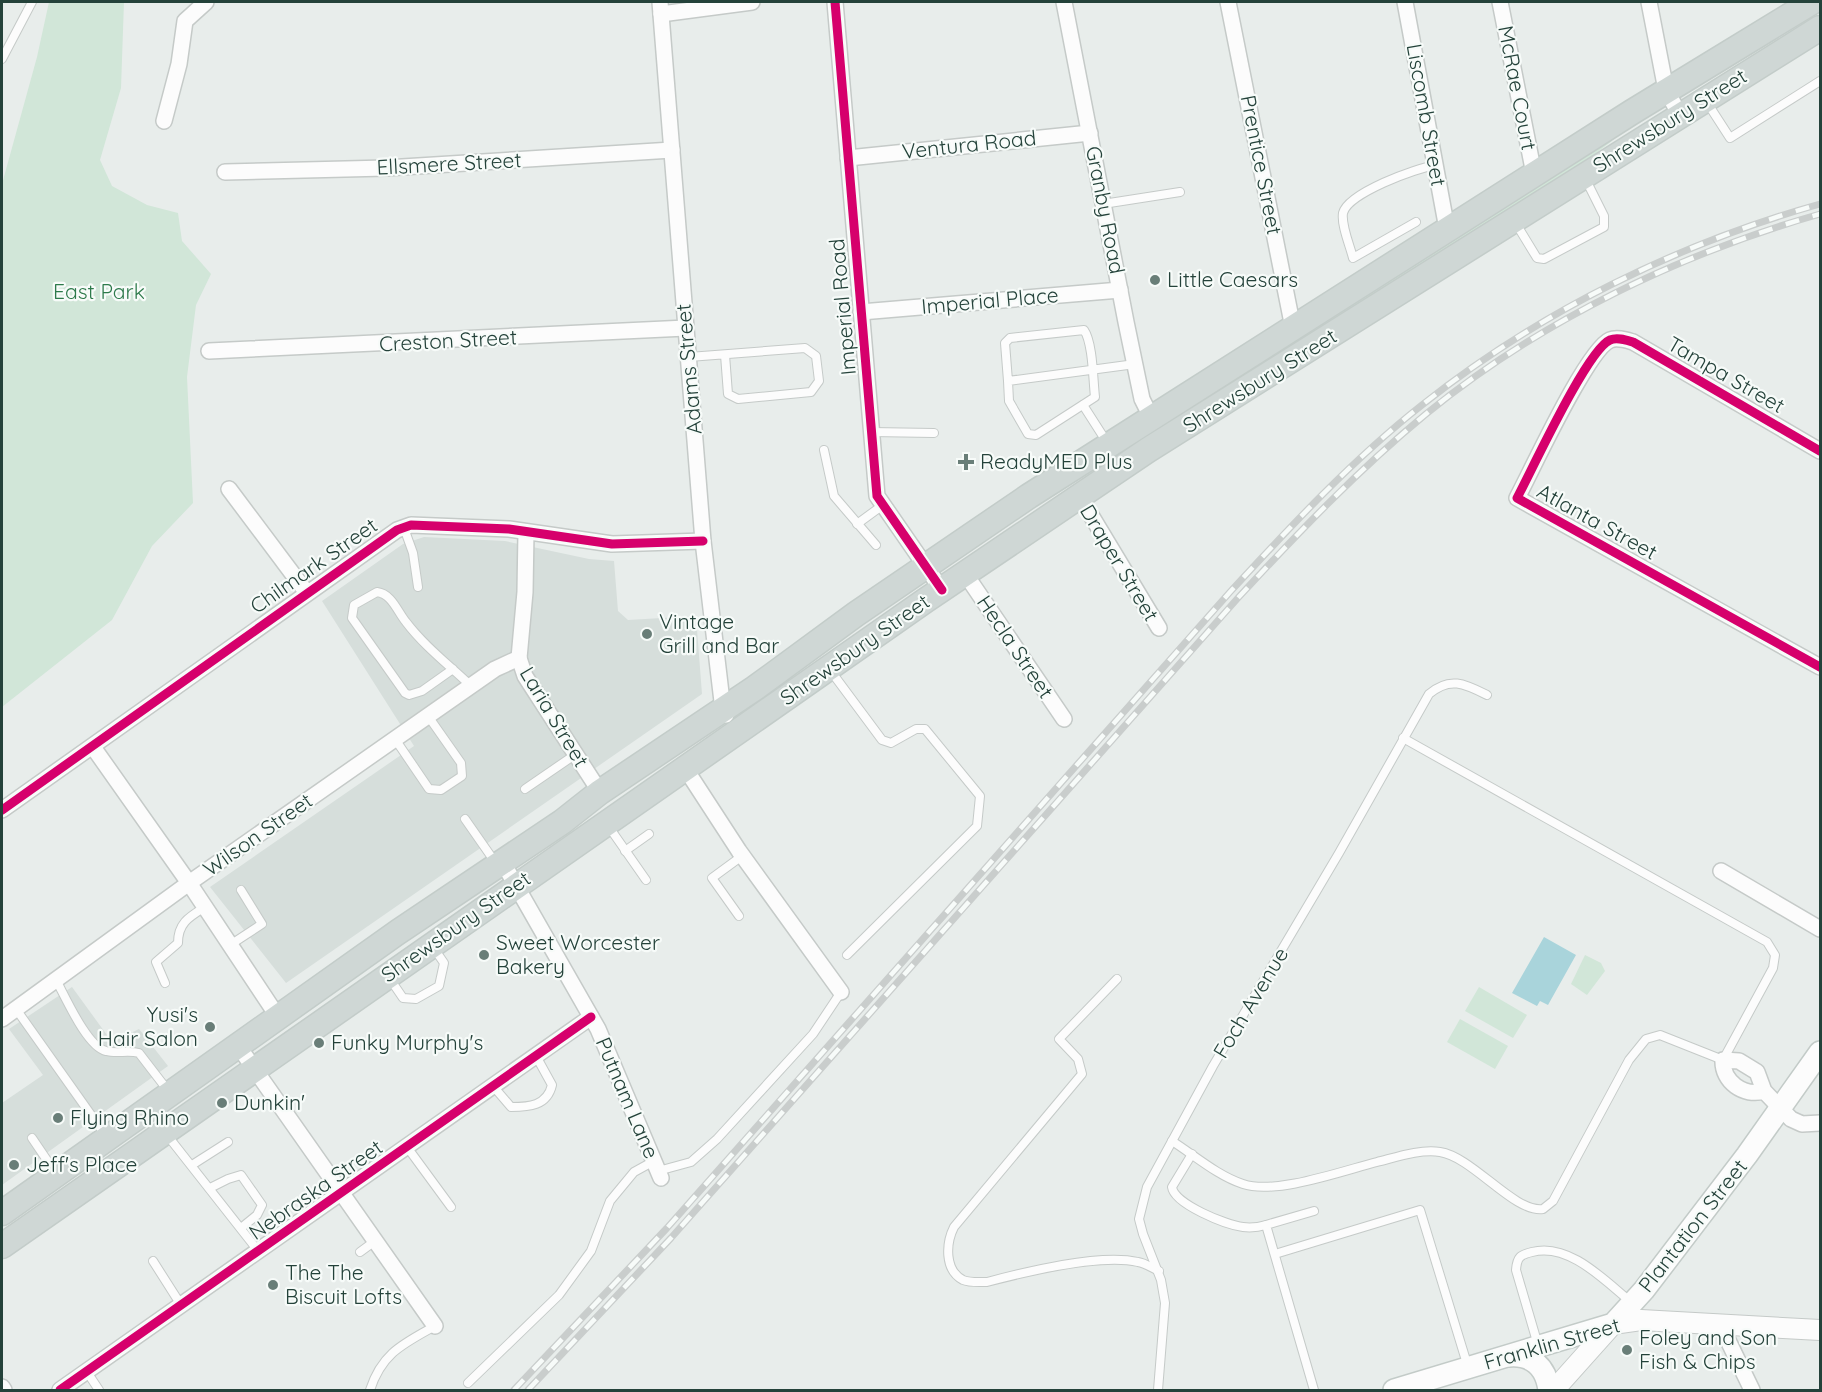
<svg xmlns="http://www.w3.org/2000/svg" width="1822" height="1392" font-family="Quicksand,sans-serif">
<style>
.built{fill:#d6dedb}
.green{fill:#d1e6d8}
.water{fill:#a9d4db}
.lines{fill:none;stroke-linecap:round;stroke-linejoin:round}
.service-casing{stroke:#c5cac8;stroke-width:10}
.minor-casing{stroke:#c5cac8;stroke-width:18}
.tertiary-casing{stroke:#c5cac8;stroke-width:22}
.secondary-casing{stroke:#c3cbc8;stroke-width:24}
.primary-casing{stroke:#c3ccc9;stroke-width:27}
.service{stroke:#fcfcfc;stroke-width:8}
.minor{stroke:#fcfcfc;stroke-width:15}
.tertiary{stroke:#fcfcfc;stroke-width:20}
.secondary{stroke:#fcfcfc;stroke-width:21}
.primary{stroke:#cfd7d5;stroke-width:24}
.rail-casing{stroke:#c9cdcc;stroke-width:7}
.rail{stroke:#f7fbf9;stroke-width:4.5;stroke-dasharray:14;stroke-linecap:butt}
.cycleway-casing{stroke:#f7fbf9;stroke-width:13}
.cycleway{stroke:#d6006c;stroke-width:9}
.poi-dot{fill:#697e78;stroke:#f7fbf9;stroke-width:2}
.labels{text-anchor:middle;stroke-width:4.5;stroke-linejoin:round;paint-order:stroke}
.street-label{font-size:21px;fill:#24423a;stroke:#f7fbf9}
.poi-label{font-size:21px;fill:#24423a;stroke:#f7fbf9;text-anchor:start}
.park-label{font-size:21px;fill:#2d7a4b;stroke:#f7fbf9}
</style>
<rect width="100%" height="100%" fill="#e8edeb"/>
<!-- built -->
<g class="built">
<polygon points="424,537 505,541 589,559 614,561 618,611 628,620 696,616 702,694 286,983 210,887 414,746 322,601 403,544"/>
<polygon points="72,987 112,1042 139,1029 168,1066 2,1185 2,1103 43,1075 9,1029"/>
</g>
<!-- green -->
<g class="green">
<polygon points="49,2 124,2 121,88 100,160 112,186 147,205 178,213 182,241 211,274 196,305 187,377 193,503 152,546 112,620 2,707 2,184 37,57"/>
<polygon points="1610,137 1612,141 1568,174 1283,357 1278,348"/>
<polygon points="1585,955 1601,963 1605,971 1587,995 1571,984"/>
<polygon points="1479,987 1527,1015 1513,1038 1465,1011"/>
<polygon points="1460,1019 1508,1046 1495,1069 1447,1042"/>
</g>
<!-- water -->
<polygon class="water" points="1544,937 1576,955 1548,1005 1540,1001 1537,1006 1512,993"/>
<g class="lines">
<!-- service casing -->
<g class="service-casing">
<g id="service">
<polyline points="2,59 32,2"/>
<polyline points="1708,104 1730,138 1820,81"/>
<polyline points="1103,204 1180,192"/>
<path d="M1416,222L1353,258C1350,246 1341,225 1343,213C1348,193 1416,168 1436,165"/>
<polyline points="1515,222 1537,258 1544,259 1604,227 1604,216 1585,178"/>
<polyline points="689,357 805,348 816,356 819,381 811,392 738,399 728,394 725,355"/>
<path d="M1008,381L1005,343L1010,338L1084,330C1093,343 1093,380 1095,397L1036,435L1028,434L1009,401L1008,381L1135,364"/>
<polyline points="1083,405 1108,444"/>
<polyline points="871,432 934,433"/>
<polyline points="824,450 834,496 876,545"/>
<polyline points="857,524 883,505"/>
<polyline points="404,528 413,553 418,587"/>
<path d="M453,669L422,691L409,695L405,693L352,618L354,605L377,592C392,594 397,611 406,622C424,646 449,665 471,686"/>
<polyline points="830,670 882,740 891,743 916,729 925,729 980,796 977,826 847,955"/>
<polyline points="395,739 429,789 441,790 462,776 461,763 428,716"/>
<polyline points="525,789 576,754"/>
<polyline points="465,819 495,862"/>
<polyline points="609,827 646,880"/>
<polyline points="625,851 649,834"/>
<polyline points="739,916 712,878 742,856"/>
<polyline points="230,945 262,924 241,890"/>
<polyline points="390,979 403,998 416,999 439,986 444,963 433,947"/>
<path d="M1117,979L1059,1039L1078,1059L1082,1074L954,1227C946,1243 944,1270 963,1280C970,1283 980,1282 987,1282C1025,1272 1100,1253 1138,1262C1145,1263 1152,1268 1159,1271"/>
<path d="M56,980C65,996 87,1047 106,1051C117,1054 128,1050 139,1053L169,1092"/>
<path d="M165,983L156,962L178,943C178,923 189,917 205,907"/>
<polyline points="16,1009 106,1136"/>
<path d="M493,1086L511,1107C529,1107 547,1106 552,1085L536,1056"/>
<polyline points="167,1135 259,1252"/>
<polyline points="32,1138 55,1172"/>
<path d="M1172,1141C1194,1155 1218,1176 1243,1184C1276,1195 1342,1171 1377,1162C1397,1157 1420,1149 1440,1152C1473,1157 1514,1213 1543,1209L1553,1201L1629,1060L1646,1039L1660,1035L1723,1060L1773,968L1775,955L1767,942L1403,738"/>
<polyline points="407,1147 451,1207"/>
<path d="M1192,1154L1172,1187C1174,1204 1226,1225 1243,1227C1251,1228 1259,1227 1266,1225"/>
<polyline points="192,1165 228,1142"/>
<polyline points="658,1171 691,1162 717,1139 813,1034 841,992"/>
<polyline points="210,1188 228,1179 241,1175 262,1205 257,1215 241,1228"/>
<polyline points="360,1252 375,1241"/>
<polyline points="1275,1254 1420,1210 1468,1367"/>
<polyline points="153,1261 181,1305"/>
<path d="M1538,1345L1516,1270C1517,1257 1520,1255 1532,1252C1569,1242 1605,1281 1631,1302"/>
<polyline points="87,1372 99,1390"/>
<polyline points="468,1383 559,1295 591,1251 610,1201 634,1172 654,1161"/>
<path d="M370,1390C382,1353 403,1344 435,1326"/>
<path d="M1158,1390L1165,1303L1161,1280L1143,1234L1139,1219L1147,1187L1213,1066L1339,853L1429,694C1450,676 1465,684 1487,695"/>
<polyline points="1314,1390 1266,1225 1314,1211"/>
</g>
</g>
<!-- minor casing -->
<g class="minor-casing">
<g id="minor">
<polyline points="660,2 703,541 723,710 726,715"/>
<polyline points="835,2 877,496 942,590"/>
<polyline points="1064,2 1126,322 1142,399 1151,417"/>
<polyline points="1228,2 1293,328"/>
<polyline points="1405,2 1447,229"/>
<polyline points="1500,2 1534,174"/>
<polyline points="1649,2 1666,90 1680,115"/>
<polyline points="661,14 752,2"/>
<polyline points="164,121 179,64 185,21 206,2"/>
<polyline points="848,158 1090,133"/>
<polyline points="225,172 386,168 672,150"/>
<polyline points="861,312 1120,290"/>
<polyline points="209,351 686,328"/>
<path d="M1820,451L1633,342C1626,340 1617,337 1610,340C1587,350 1532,470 1517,498L1820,667"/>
<polyline points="229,489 307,593"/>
<polyline points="1080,497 1159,628"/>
<polyline points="526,532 525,592 519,658 525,676 600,792"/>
<polyline points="966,575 1064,719"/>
<polyline points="93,747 189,883 278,1017"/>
<polyline points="685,768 739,851 841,992"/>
<polyline points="2,810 397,530 411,525 509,529 612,544 703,541"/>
<polyline points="502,861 598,1029 661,1178"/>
<polyline points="1721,871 1820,929"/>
<polyline points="2,1019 189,883 495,669 519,658"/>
<polyline points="239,1047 435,1326"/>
<path d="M1764,1091C1744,1097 1722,1082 1723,1060L1739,1061L1757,1072L1764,1091L1791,1119L1802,1124L1820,1123"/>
<polyline points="1721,1326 1752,1390"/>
<polyline points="2,1387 4,1390"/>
<polyline points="60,1390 591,1017"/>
</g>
</g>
<!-- tertiary casing -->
<g class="tertiary-casing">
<polyline id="tertiary" points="1554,1390 1613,1324 1641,1320 1820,1330"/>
</g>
<!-- secondary casing -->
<g class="secondary-casing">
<g id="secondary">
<path d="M1509,1356C1532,1354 1546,1367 1549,1390"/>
<polyline points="1394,1390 1613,1324 1644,1290 1747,1155 1820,1052"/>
</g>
</g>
<!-- primary casing -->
<g class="primary-casing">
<g id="primary">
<polyline points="2,1213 398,932 562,822 600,792 755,688 856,614 1029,496 1632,112 1812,2"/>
<polyline points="2,1246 926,600 1148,450 1820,28"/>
</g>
</g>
<!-- service -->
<use href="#service" class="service"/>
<!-- minor -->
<use href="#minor" class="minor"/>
<!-- tertiary -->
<use href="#tertiary" class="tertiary"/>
<!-- secondary -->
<use href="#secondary" class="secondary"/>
<!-- primary -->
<use href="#primary" class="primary"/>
<!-- rail casing -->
<g class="rail-casing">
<g id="rail">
<path d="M514,1390L667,1228L1230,592C1290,527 1352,460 1422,405C1539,312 1677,244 1820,204"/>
<path d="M528,1390L671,1238L1237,599C1297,534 1358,470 1426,414C1540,321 1679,254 1820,214"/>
</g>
</g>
<!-- rail -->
<use href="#rail" class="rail"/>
<!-- cycleway casing -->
<g class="cycleway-casing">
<g id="cycleway">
<polyline points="835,2 877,496 942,590"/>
<path d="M1820,451L1633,342C1626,340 1617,337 1610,340C1587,350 1532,470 1517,498L1820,667"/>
<polyline points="2,810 397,530 411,525 509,529 612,544 703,541"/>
<polyline points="60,1390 591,1017"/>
</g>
</g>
<!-- cycleway -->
<use href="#cycleway" class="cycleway"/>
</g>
<!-- markers -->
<g class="poi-dot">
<circle cx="1155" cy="280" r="6"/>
<path d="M963 453h6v6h6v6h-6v6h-6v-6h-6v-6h6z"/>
<circle cx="647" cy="634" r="6"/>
<circle cx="484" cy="955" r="6"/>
<circle cx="210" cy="1027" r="6"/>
<circle cx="319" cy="1043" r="6"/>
<circle cx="222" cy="1103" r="6"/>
<circle cx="58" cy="1118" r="6"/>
<circle cx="14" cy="1165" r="6"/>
<circle cx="273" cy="1285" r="6"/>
<circle cx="1627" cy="1350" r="6"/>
</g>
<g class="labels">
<!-- street labels -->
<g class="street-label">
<text transform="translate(1517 88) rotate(79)" y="7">McRae Court</text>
<text transform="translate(1426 115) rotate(80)" y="7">Liscomb Street</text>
<text transform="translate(1670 121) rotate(-32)" y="7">Shrewsbury Street</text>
<text transform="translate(969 145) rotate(-6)" y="7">Ventura Road</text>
<text transform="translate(449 164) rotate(-3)" y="7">Ellsmere Street</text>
<text transform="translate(1261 165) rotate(79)" y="7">Prentice Street</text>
<text transform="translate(1105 210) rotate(79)" y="7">Granby Road</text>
<text transform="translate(990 301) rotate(-5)" y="7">Imperial Place</text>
<text transform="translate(843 307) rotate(-95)" y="7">Imperial Road</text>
<text transform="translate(448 341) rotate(-3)" y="7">Creston Street</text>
<text transform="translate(689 369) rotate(-95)" y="7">Adams Street</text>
<text transform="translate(1726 375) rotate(30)" y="7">Tampa Street</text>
<text transform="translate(1260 381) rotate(-32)" y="7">Shrewsbury Street</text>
<text transform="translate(1597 522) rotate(29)" y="7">Atlanta Street</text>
<text transform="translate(1119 563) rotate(59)" y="7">Draper Street</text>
<text transform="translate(314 566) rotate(-35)" y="7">Chilmark Street</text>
<text transform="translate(1015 647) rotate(56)" y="7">Hecla Street</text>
<text transform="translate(855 650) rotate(-35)" y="7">Shrewsbury Street</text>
<text transform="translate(554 717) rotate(59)" y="7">Laria Street</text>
<text transform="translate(258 835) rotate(-35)" y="7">Wilson Street</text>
<text transform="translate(456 927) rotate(-35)" y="7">Shrewsbury Street</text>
<text transform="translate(1251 1003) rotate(-59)" y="7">Foch Avenue</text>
<text transform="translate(627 1098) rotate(67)" y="7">Putnam Lane</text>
<text transform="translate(316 1190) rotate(-35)" y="7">Nebraska Street</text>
<text transform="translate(1693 1226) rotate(-52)" y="7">Plantation Street</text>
<text transform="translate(1552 1344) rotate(-16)" y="7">Franklin Street</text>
</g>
<!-- poi labels -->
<g class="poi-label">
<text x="1167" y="287">Little Caesars</text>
<text x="980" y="469">ReadyMED Plus</text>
<text x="659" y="629">Vintage<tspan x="659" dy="24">Grill and Bar</tspan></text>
<text x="496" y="950">Sweet Worcester<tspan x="496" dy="24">Bakery</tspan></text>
<text x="198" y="1022" text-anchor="end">Yusi's<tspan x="198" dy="24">Hair Salon</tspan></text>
<text x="331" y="1050">Funky Murphy's</text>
<text x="234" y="1110">Dunkin'</text>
<text x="70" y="1125">Flying Rhino</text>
<text x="26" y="1172">Jeff's Place</text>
<text x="285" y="1280">The The<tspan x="285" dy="24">Biscuit Lofts</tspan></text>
<text x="1639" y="1345">Foley and Son<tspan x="1639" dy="24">Fish &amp; Chips</tspan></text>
</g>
<!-- park labels -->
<g class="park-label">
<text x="99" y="299">East Park</text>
</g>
</g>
<!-- border -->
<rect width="1822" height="1392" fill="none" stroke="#24423a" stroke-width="6"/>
</svg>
